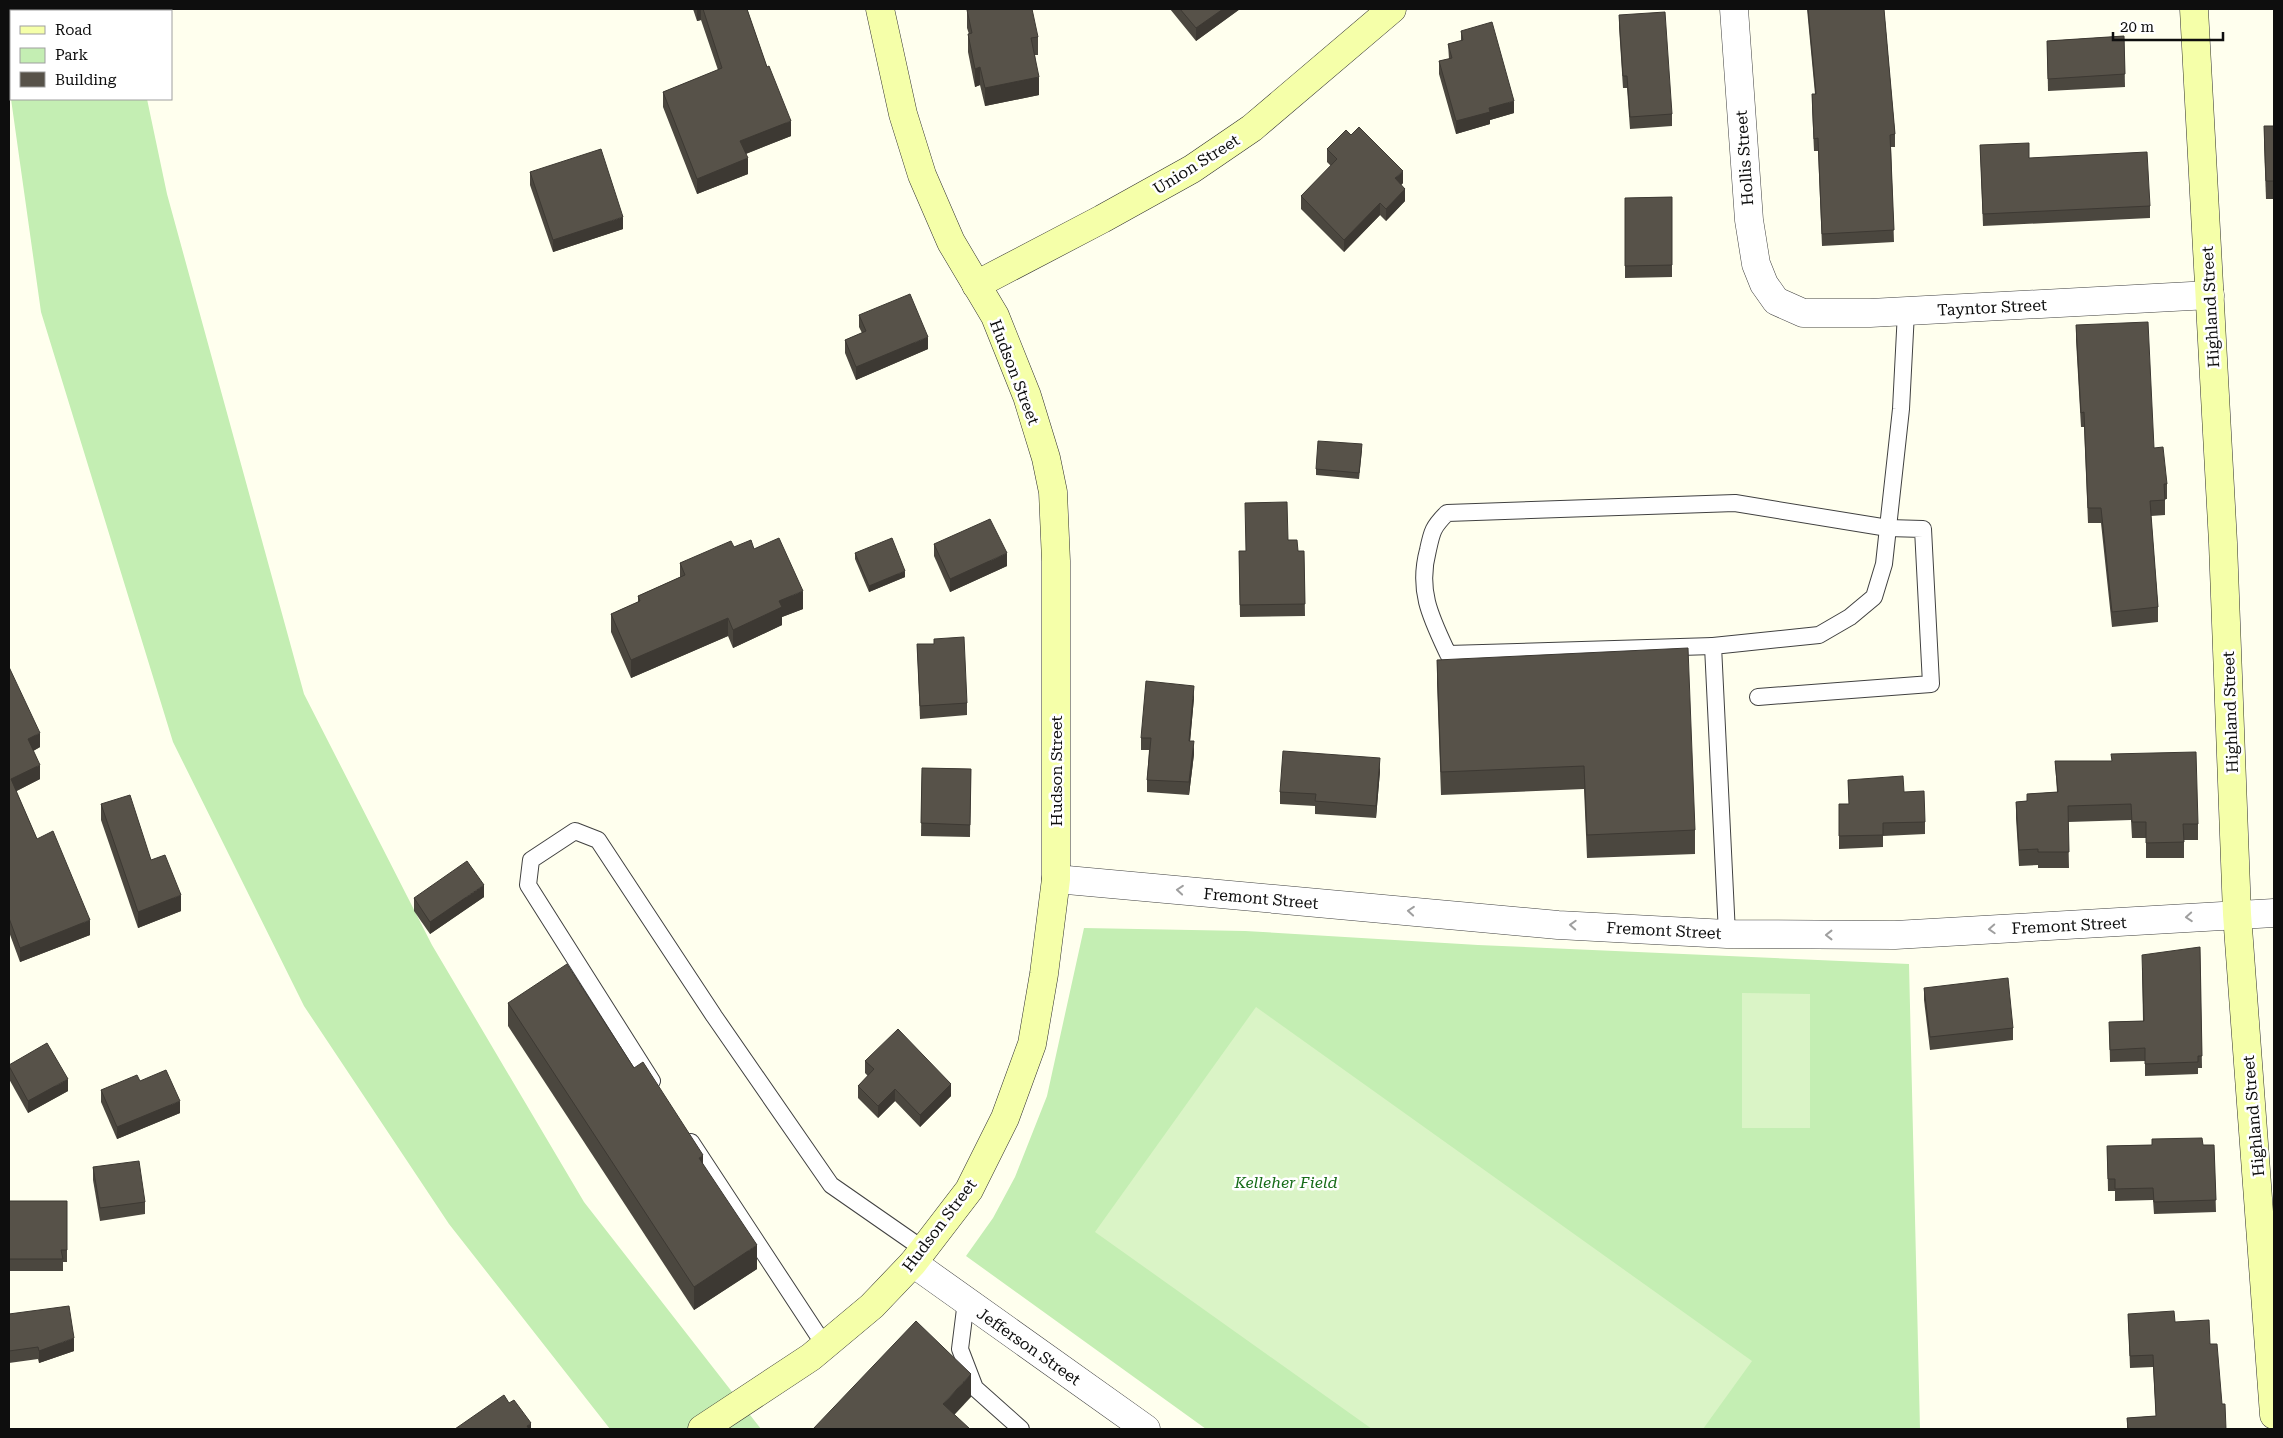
<svg xmlns="http://www.w3.org/2000/svg" width="2283" height="1438" font-family="'Roboto Serif',serif">
<style>
.green{fill:#c4eeb3}
.pitch{fill:#daf4c6}
.lines{fill:none;stroke-linecap:round;stroke-linejoin:round}
.lane-casing{stroke:#414141;stroke-width:18}
.street-casing{stroke:#414141;stroke-width:29}
.secondary-casing{stroke:#303030;stroke-width:29}
.lane{stroke:#fff;stroke-width:16}
.street{stroke:#fff;stroke-width:28}
.secondary{stroke:#f5ffa9;stroke-width:28}
.wall{fill:#4b473f}
.shaded-wall{fill:#3d3933}
.building{fill:#575249;stroke:#3d3933}
.oneway{stroke:#9f9f9f}
.labels{text-anchor:middle;stroke-width:5;stroke-linejoin:round;paint-order:stroke}
.street-label{font-size:16px;fill:#0e0e0e;stroke:#fff}
.park-label{font-size:16px;font-style:italic;fill:#176c19;stroke:#fff}
</style>
<rect width="100%" height="100%" fill="#ffe"/>
<!-- green -->
<g class="green">
<polygon points="9,9 128,9 129,11 11,11 11,98 9,80"/>
<polygon points="11,99 147,99 167,194 304,694 432,945 584,1202 761,1429 610,1429 449,1224 304,1006 173,742 41,312"/>
<polygon points="1084,928 1245,931 1478,945 1909,964 1920,1429 1206,1429 966,1256 993,1218 1015,1177 1047,1096"/>
</g>
<!-- pitch -->
<g class="pitch">
<polygon points="1742,993 1810,994 1810,1128 1742,1128"/>
<polygon points="1256,1007 1752,1361 1703,1429 1372,1429 1095,1232"/>
</g>
<g class="lines">
<!-- lane casing -->
<g class="lane-casing">
<g id="lane">
<path d="M1713,646L1448,654C1431,618 1417,591 1428,550C1432,531 1433,527 1447,513L1735,503L1888,528L1923,529L1931,684L1758,697"/>
<polyline points="1727,934 1713,646 1819,635 1850,617 1874,597 1884,564 1901,409 1906,312"/>
<polyline points="652,1081 528,885 531,860 575,831 598,840 714,1016 831,1185 923,1249"/>
<polyline points="691,1142 825,1346"/>
<polyline points="966,1301 960,1349 975,1388 1021,1429"/>
</g>
</g>
<!-- street casing -->
<g class="street-casing">
<g id="street">
<polyline points="1734,9 1749,220 1756,264 1764,284 1776,301 1803,313 1870,313 2210,295"/>
<polyline points="1056,879 1558,925 1727,934 1895,935 2274,913"/>
<polyline points="913,1263 1146,1429"/>
</g>
</g>
<!-- secondary casing -->
<g class="secondary-casing">
<g id="secondary">
<polyline points="2194,9 2223,543 2237,914 2274,1415"/>
<polyline points="976,285 1102,219 1192,169 1252,128 1392,9"/>
<polyline points="702,1429 811,1357 872,1306 913,1263 969,1190 1005,1118 1032,1044 1044,974 1056,879 1056,561 1053,492 1046,458 1027,396 995,316 951,242 922,175 903,114 880,9"/>
</g>
</g>
<!-- lane -->
<use href="#lane" class="lane"/>
<!-- street -->
<use href="#street" class="street"/>
<!-- secondary -->
<use href="#secondary" class="secondary"/>
</g>
<!-- wall -->
<g class="wall">
<polygon points="693,9 747,9 767,67 791,136 746,154 748,174 697,194 663,107 663,92 718,70 701,20 697,21"/>
<polygon points="1170,9 1240,9 1196,41"/>
<polygon points="1807,9 1884,9 1895,134 1895,147 1891,147 1894,242 1822,246 1818,151 1814,151 1812,106 1812,94 1815,94"/>
<polygon points="967,10 1038,37 1038,55 1035,55 1039,95 985,106 980,85 975,87 968,52 968,34 969,34 967,28"/>
<polygon points="1619,15 1672,114 1672,126 1630,129 1627,88 1623,88 1619,27"/>
<polygon points="1461,31 1514,113 1490,120 1490,124 1456,134 1439,74 1439,61 1449,59 1448,44 1461,41"/>
<polygon points="2124,36 2125,87 2048,91 2047,41"/>
<polygon points="2264,126 2274,126 2274,199 2266,199 2264,144"/>
<polygon points="1980,145 2029,158 2150,206 2150,218 1983,226"/>
<polygon points="1327,149 1403,183 1401,185 1405,201 1386,221 1380,215 1344,252 1301,209 1301,196 1331,166 1327,162"/>
<polygon points="530,172 623,229 553,252 530,185"/>
<polygon points="1672,197 1672,277 1625,278 1625,198"/>
<polygon points="859,315 928,349 856,380 845,353 845,340 862,333 859,327"/>
<polygon points="2076,325 2154,448 2167,484 2167,499 2165,499 2165,515 2151,516 2158,607 2158,622 2112,627 2101,523 2088,523 2084,427 2081,427 2076,340"/>
<polygon points="1362,450 1359,479 1316,475 1316,469"/>
<polygon points="1288,540 1298,551 1304,551 1305,616 1240,617 1239,551 1246,551"/>
<polygon points="934,544 1007,566 950,592 934,556"/>
<polygon points="734,547 754,549 803,609 782,617 782,625 733,648 728,636 631,678 611,632 611,614 638,602 638,596 680,577 680,563"/>
<polygon points="855,553 905,577 869,592 855,559"/>
<polygon points="917,644 934,644 967,703 967,715 920,719"/>
<polygon points="1437,660 1695,830 1695,854 1587,858 1584,789 1441,795 1437,683"/>
<polygon points="9,667 40,747 33,751 40,779 16,791 37,839 90,935 20,962 9,932"/>
<polygon points="1194,698 1190,741 1194,754 1189,795 1147,792 1147,780 1149,750 1141,750 1141,738"/>
<polygon points="2055,761 2198,824 2198,840 2184,840 2184,858 2146,858 2146,838 2132,838 2131,820 2068,822 2069,868 2038,868 2038,865 2019,866 2016,818 2016,802 2027,801 2027,794 2057,792"/>
<polygon points="922,768 971,769 970,837 921,836"/>
<polygon points="1380,771 1376,818 1315,814 1315,806 1280,804 1280,792"/>
<polygon points="1848,780 1904,792 1925,822 1925,834 1883,836 1883,847 1839,849 1839,817 1849,804"/>
<polygon points="101,804 151,860 181,911 138,928 101,820"/>
<polygon points="484,897 430,934 414,911 414,898"/>
<polygon points="2200,947 2202,1068 2198,1068 2198,1074 2145,1076 2145,1061 2110,1062 2109,1022 2143,1021 2142,968"/>
<polygon points="1924,988 2013,1028 2013,1040 1930,1050 1924,1000"/>
<polygon points="508,1003 634,1068 703,1164 757,1269 694,1310 508,1026"/>
<polygon points="865,1061 951,1096 920,1127 895,1101 878,1118 858,1098 858,1086 868,1076 865,1073"/>
<polygon points="9,1065 68,1091 28,1113 9,1079"/>
<polygon points="140,1081 180,1113 117,1139 101,1102 101,1090"/>
<polygon points="2152,1139 2203,1145 2214,1145 2216,1212 2154,1214 2153,1200 2115,1201 2115,1191 2108,1191 2107,1146 2152,1145"/>
<polygon points="93,1167 145,1202 145,1214 100,1221 93,1180"/>
<polygon points="9,1201 67,1201 67,1262 63,1262 63,1271 9,1271"/>
<polygon points="9,1314 74,1351 39,1363 38,1359 9,1363"/>
<polygon points="2128,1314 2175,1322 2210,1344 2226,1429 2127,1429 2127,1418 2156,1416 2153,1367 2130,1368"/>
</g>
<!-- shaded-wall -->
<g class="shaded-wall">
<polygon points="697,9 701,9 701,20 697,21"/>
<polygon points="1223,9 1240,9 1196,41 1196,28"/>
<polygon points="980,67 980,85 975,87 975,69"/>
<polygon points="1039,77 1039,95 985,106 985,88"/>
<polygon points="1514,101 1514,113 1490,120 1490,124 1456,134 1456,121 1489,108"/>
<polygon points="791,121 791,136 740,156 740,141"/>
<polygon points="748,158 748,174 697,194 697,179"/>
<polygon points="1403,171 1403,183 1395,191 1395,178"/>
<polygon points="1405,189 1405,201 1386,221 1386,209"/>
<polygon points="1380,203 1380,215 1344,252 1344,240"/>
<polygon points="623,217 623,229 553,252 553,240"/>
<polygon points="928,337 928,349 856,380 856,367"/>
<polygon points="1007,553 1007,566 950,592 950,579"/>
<polygon points="905,571 905,577 869,592 869,586"/>
<polygon points="803,591 803,609 782,617 782,625 733,648 733,630 779,601"/>
<polygon points="728,618 728,636 631,678 631,660"/>
<polygon points="1194,686 1194,698 1189,753 1189,741"/>
<polygon points="40,733 40,747 28,754 28,739"/>
<polygon points="1194,741 1194,754 1189,795 1189,782"/>
<polygon points="1380,758 1380,771 1376,818 1376,806"/>
<polygon points="40,765 40,779 11,794 11,779"/>
<polygon points="484,885 484,897 430,934 430,922"/>
<polygon points="181,895 181,911 138,928 138,912"/>
<polygon points="90,920 90,935 20,962 20,948"/>
<polygon points="68,1079 68,1091 28,1113 28,1101"/>
<polygon points="951,1084 951,1096 920,1127 920,1115"/>
<polygon points="895,1089 895,1101 878,1118 878,1106"/>
<polygon points="180,1101 180,1113 117,1139 117,1127"/>
<polygon points="703,1155 703,1179 699,1158"/>
<polygon points="757,1245 757,1269 694,1310 694,1287"/>
<polygon points="74,1338 74,1351 39,1363 39,1351"/>
<polygon points="971,1374 971,1397 943,1427 943,1404"/>
<polygon points="531,1423 531,1429 527,1429 527,1426"/>
</g>
<!-- building -->
<g class="building">
<polygon points="703,9 747,9 767,67 769,66 791,121 740,141 748,158 697,179 663,92 722,68"/>
<polygon points="972,9 1032,9 1038,37 1031,38 1039,77 985,88 980,67 975,69 968,34 972,33 967,10"/>
<polygon points="1180,9 1223,9 1196,28"/>
<polygon points="1808,9 1884,9 1895,134 1890,135 1894,230 1822,234 1818,138 1814,139 1812,94 1816,94"/>
<polygon points="1665,12 1672,114 1630,117 1627,76 1623,76 1619,15"/>
<polygon points="1492,22 1514,101 1489,108 1490,112 1456,121 1439,61 1452,58 1448,44 1463,40 1461,31"/>
<polygon points="2124,36 2125,74 2048,79 2047,41"/>
<polygon points="2264,126 2274,126 2274,181 2266,181"/>
<polygon points="1359,127 1403,171 1395,178 1405,189 1386,209 1380,203 1344,240 1301,196 1337,159 1327,149 1346,130 1351,135"/>
<polygon points="2029,143 2029,158 2147,152 2150,206 1983,214 1980,145"/>
<polygon points="601,149 623,217 553,240 530,172"/>
<polygon points="1672,197 1672,265 1625,266 1625,198"/>
<polygon points="910,294 928,337 856,367 845,340 866,331 859,315"/>
<polygon points="2148,322 2154,448 2163,447 2167,484 2164,484 2165,500 2150,501 2158,607 2112,612 2101,508 2088,508 2084,412 2081,413 2076,325"/>
<polygon points="1318,441 1362,444 1359,473 1316,469"/>
<polygon points="1287,502 1288,540 1297,540 1298,551 1304,551 1305,604 1240,605 1239,551 1246,551 1245,503"/>
<polygon points="990,519 1007,553 950,579 934,544"/>
<polygon points="779,538 803,591 779,601 782,607 733,630 728,618 631,660 611,614 640,601 638,596 685,575 680,563 731,541 734,547 751,540 754,549"/>
<polygon points="892,538 905,571 869,586 855,553"/>
<polygon points="964,637 967,703 920,706 917,644 934,644 934,639"/>
<polygon points="1688,648 1695,830 1587,835 1584,766 1441,772 1437,660"/>
<polygon points="9,667 40,733 28,739 40,765 11,779 37,839 53,831 90,920 20,948 9,918"/>
<polygon points="1146,681 1194,686 1189,741 1194,741 1189,782 1147,780 1151,738 1141,738"/>
<polygon points="1283,751 1380,758 1376,806 1315,801 1316,794 1280,792"/>
<polygon points="2196,752 2198,824 2183,824 2184,842 2146,843 2146,822 2132,822 2131,804 2068,806 2069,852 2038,852 2038,849 2019,850 2016,802 2027,801 2027,794 2058,792 2055,761 2112,761 2111,754"/>
<polygon points="922,768 971,769 970,825 921,823"/>
<polygon points="1903,776 1904,792 1924,791 1925,822 1883,823 1883,835 1839,836 1839,804 1849,804 1848,780"/>
<polygon points="130,795 151,860 165,855 181,895 138,912 101,804"/>
<polygon points="467,861 484,885 430,922 414,898"/>
<polygon points="2200,947 2202,1056 2198,1056 2198,1062 2145,1064 2145,1048 2110,1050 2109,1022 2144,1021 2142,955"/>
<polygon points="567,964 634,1068 643,1062 703,1155 699,1158 757,1245 694,1287 508,1003"/>
<polygon points="2008,978 2013,1028 1930,1037 1924,988"/>
<polygon points="898,1029 951,1084 920,1115 895,1089 878,1106 858,1086 874,1069 865,1061"/>
<polygon points="47,1043 68,1079 28,1101 9,1066 9,1065"/>
<polygon points="166,1070 180,1101 117,1127 101,1090 137,1075 140,1081"/>
<polygon points="2202,1138 2203,1145 2214,1145 2216,1200 2154,1202 2153,1188 2115,1189 2115,1179 2108,1179 2107,1146 2152,1145 2152,1139"/>
<polygon points="139,1161 145,1202 100,1208 93,1167"/>
<polygon points="9,1201 67,1201 67,1250 61,1250 63,1259 9,1259"/>
<polygon points="69,1306 74,1338 39,1351 38,1347 9,1351 9,1314"/>
<polygon points="2174,1311 2175,1322 2209,1320 2210,1344 2217,1344 2222,1404 2225,1404 2226,1429 2128,1429 2127,1418 2156,1416 2153,1355 2130,1356 2128,1314"/>
<polygon points="916,1321 971,1374 943,1404 970,1429 813,1429"/>
<polygon points="504,1395 509,1403 514,1400 531,1423 527,1426 529,1429 455,1429"/>
</g>
<!-- one-way arrows -->
<defs><path id="oneway-chevron" d="M-2-3.5L2.5 0L-2 3.5" fill="none" stroke-width="1.6" stroke-linecap="round" stroke-linejoin="round" transform="scale(1.25)"/></defs>
<g class="oneway">
<use href="#oneway-chevron" transform="translate(1180 890) rotate(-175)"/>
<use href="#oneway-chevron" transform="translate(1411 911) rotate(-175)"/>
<use href="#oneway-chevron" transform="translate(2189 917) rotate(176)"/>
<use href="#oneway-chevron" transform="translate(1573 925) rotate(-177)"/>
<use href="#oneway-chevron" transform="translate(1992 929) rotate(177)"/>
<use href="#oneway-chevron" transform="translate(1829 935) rotate(-180)"/>
</g>
<g class="labels">
<!-- street labels -->
<g class="street-label">
<text transform="translate(1744 158) rotate(-94)" y="6">Hollis Street</text>
<text transform="translate(1196 164) rotate(-32)" y="6">Union Street</text>
<text transform="translate(1992 307) rotate(-3)" y="6">Tayntor Street</text>
<text transform="translate(2210 307) rotate(-93)" y="6">Highland Street</text>
<text transform="translate(1015 372) rotate(69)" y="6">Hudson Street</text>
<text transform="translate(2230 712) rotate(-92)" y="6">Highland Street</text>
<text transform="translate(1056 771) rotate(-90)" y="6">Hudson Street</text>
<text transform="translate(1261 898) rotate(5)" y="6">Fremont Street</text>
<text transform="translate(2069 925) rotate(-3)" y="6">Fremont Street</text>
<text transform="translate(1664 930) rotate(3)" y="6">Fremont Street</text>
<text transform="translate(2253 1116) rotate(-95)" y="6">Highland Street</text>
<text transform="translate(939 1225) rotate(-53)" y="6">Hudson Street</text>
<text transform="translate(1029 1346) rotate(35)" y="6">Jefferson Street</text>
</g>
<!-- park labels -->
<g class="park-label">
<text x="1286" y="1188">Kelleher Field</text>
</g>
</g>
<!-- border -->
<rect width="2283" height="1438" fill="none" stroke="#0e0e0e" stroke-width="20"/>
<!-- legend -->
<rect x="10" y="10" width="162" height="90" fill="#ffffff" stroke="#9f9f9f"/>
<rect x="20" y="26" width="25" height="8" fill="#f5ffa9" stroke="#9f9f9f"/>
<text x="55" y="35" font-size="15" fill="#0e0e0e">Road</text>
<rect x="20" y="48" width="25" height="15" fill="#c4eeb3" stroke="#9f9f9f"/>
<text x="55" y="60" font-size="15" fill="#0e0e0e">Park</text>
<rect x="20" y="72" width="25" height="15" fill="#575249" stroke="#9f9f9f"/>
<text x="55" y="85" font-size="15" fill="#0e0e0e">Building</text>
<!-- scale -->
<path d="M2113 32v8h110v-8" fill="none" stroke="#0e0e0e" stroke-width="2.5"/>
<text x="2120" y="32" font-size="15" fill="#0e0e0e" stroke="#ffffff" stroke-width="4" paint-order="stroke">20 m</text>
</svg>
